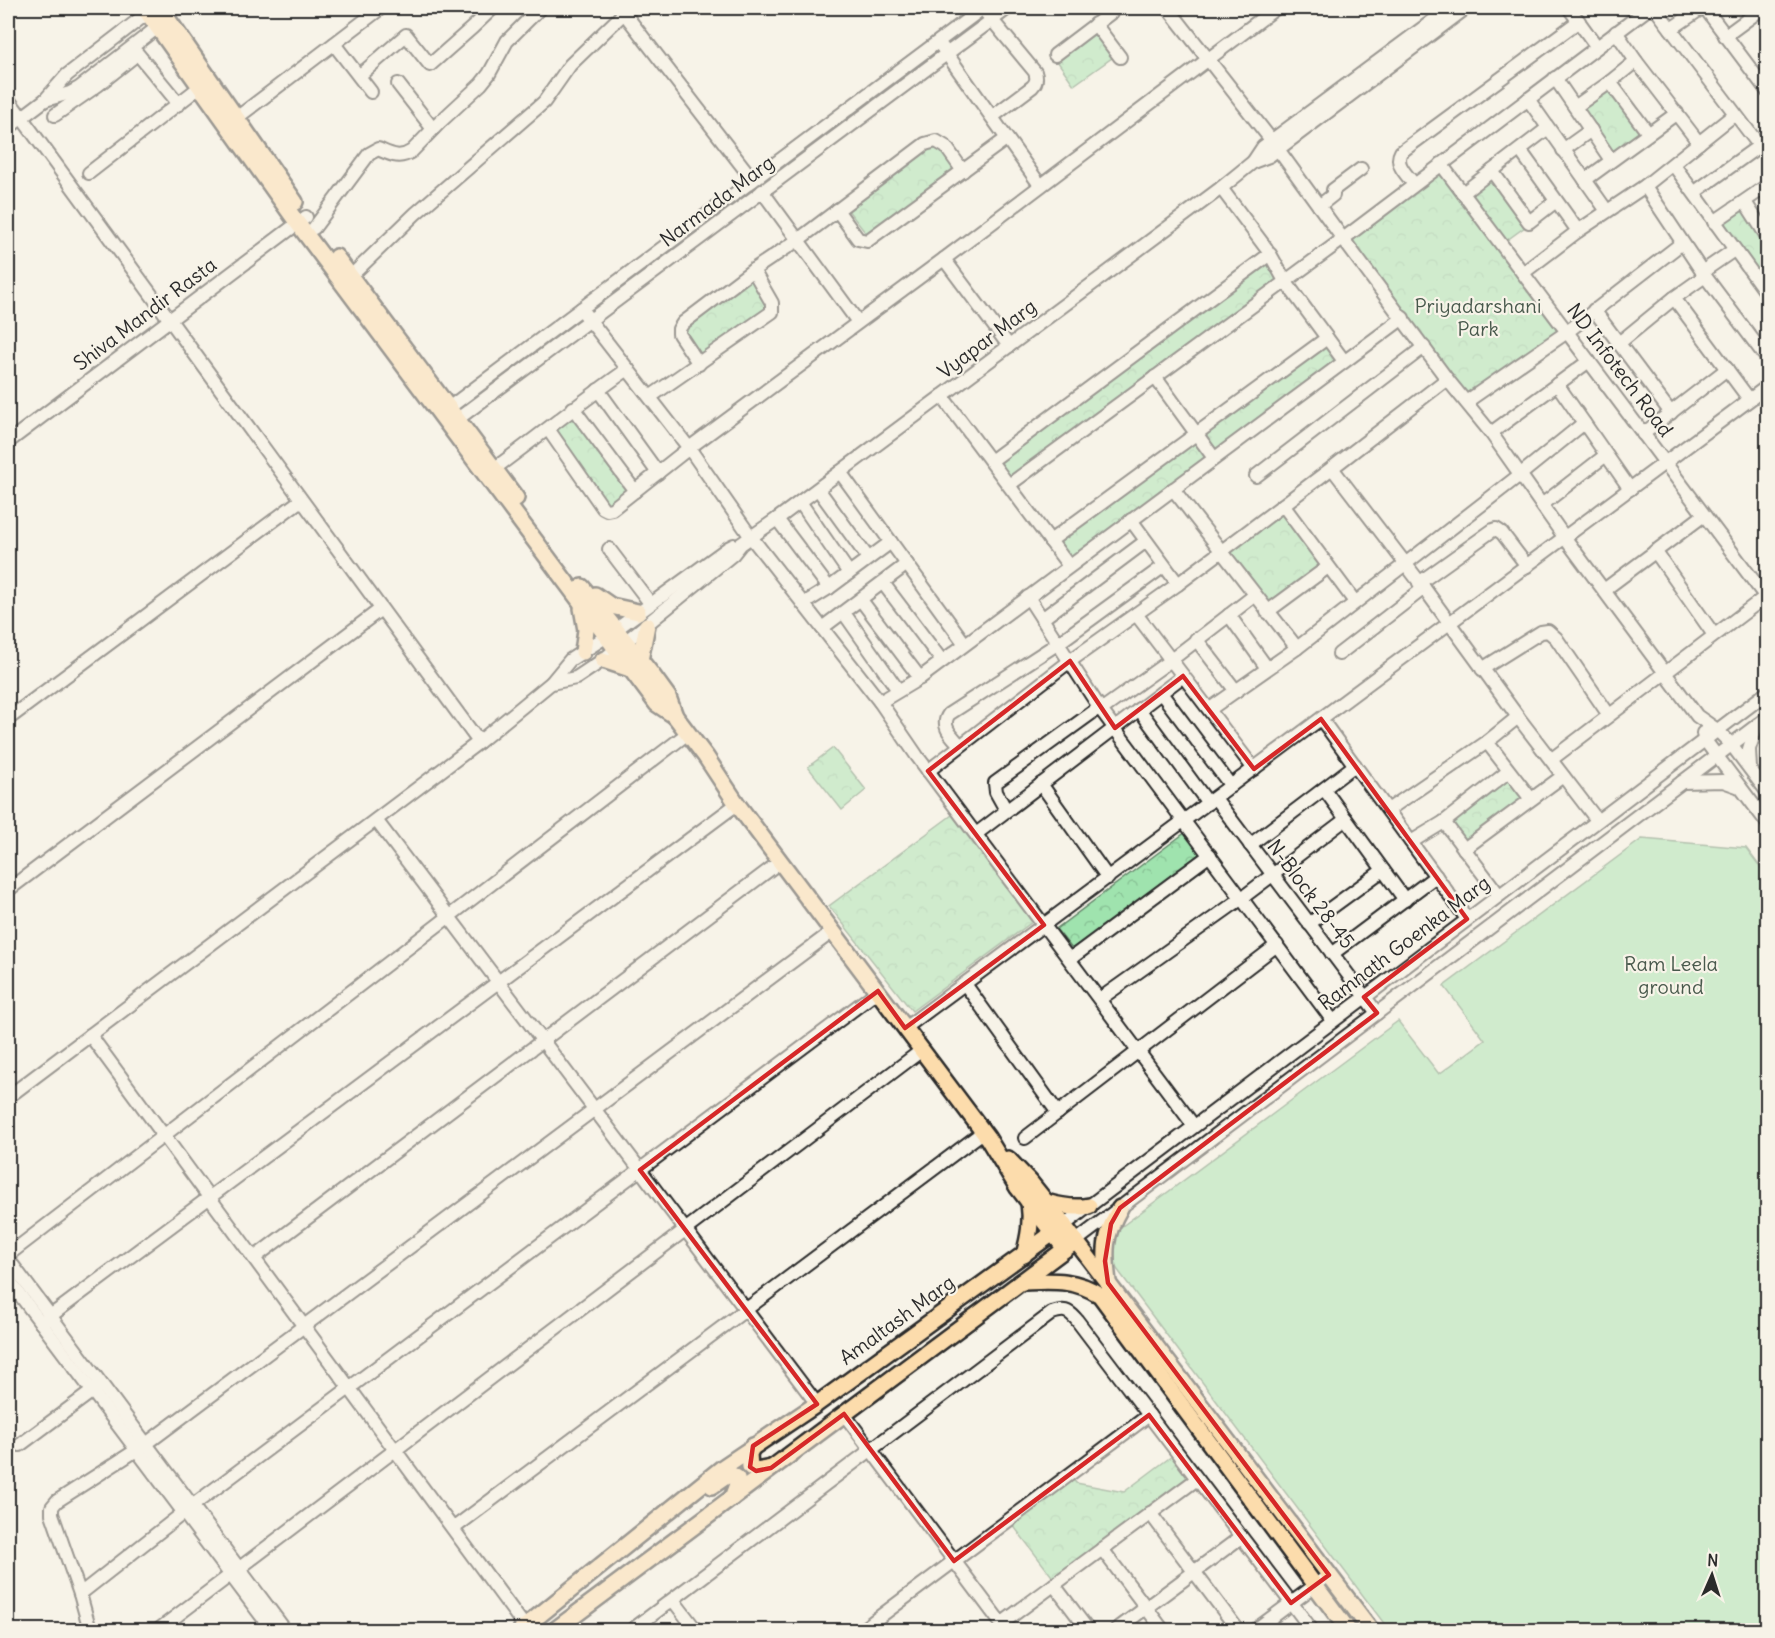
<svg xmlns="http://www.w3.org/2000/svg" width="1775" height="1638" font-family="Delius,sans-serif">
<style>
.park{fill:url(#park-crowns);stroke:#65876c;stroke-width:1.5}
.garden{fill:#9fe3ae;stroke:#65876c;stroke-width:1.5}
.lines{fill:none;stroke-linecap:round;stroke-linejoin:round}
.minor-casing{stroke:#2b2b2b;stroke-width:16}
.major-casing{stroke:#2b2b2b;stroke-width:20}
.minor{stroke:#f7f3e8;stroke-width:12}
.major{stroke:#fcdcac;stroke-width:15}
.marked{fill:none;stroke:#d62828;stroke-width:4.5;stroke-linejoin:round}
.labels{text-anchor:middle;stroke-width:4.5;stroke-linejoin:round;paint-order:stroke}
.street-label{font-size:20px;fill:#2b2b2b;stroke:#f7f3e8}
.park-label{font-size:20px;fill:#48594c;stroke:#f7f3e8}
</style>
<defs>
<pattern id="park-crowns" width="20" height="18" patternUnits="userSpaceOnUse" patternTransform="scale(1.5)"><rect width="20" height="18" fill="#9fe3ae"/><path d="M2 6a3 3 0 1 1 6 0M12 15a3 3 0 1 1 6 0" fill="none" stroke="#89c396"/></pattern>
</defs>
<rect width="100%" height="100%" fill="#f7f3e8"/>
<filter id="ink" filterUnits="userSpaceOnUse"><feTurbulence type="fractalNoise" baseFrequency=".0167" numOctaves="2"/><feDisplacementMap in="SourceGraphic" scale="12" xChannelSelector="R" yChannelSelector="G"/><feConvolveMatrix kernelMatrix="1 2 1 2 8 2 1 2 1" color-interpolation-filters="sRGB"/></filter>
<g filter="url(#ink)">
<!-- park -->
<g class="park">
<polygon points="1097,28 1116,55 1074,85 1055,58"/>
<polygon points="1612,90 1646,137 1616,158 1582,111"/>
<polygon points="935,143 956,171 868,236 847,209"/>
<polygon points="1440,173 1561,334 1466,397 1350,240"/>
<polygon points="1494,177 1529,224 1503,243 1468,196"/>
<polygon points="1746,208 1767,237 1767,292 1720,227"/>
<polygon points="1266,262 1279,280 1011,480 997,462"/>
<polygon points="752,280 772,307 700,358 680,331"/>
<polygon points="1326,342 1339,360 1216,451 1202,433"/>
<polygon points="573,414 630,489 607,506 550,431"/>
<polygon points="1194,439 1208,457 1070,561 1057,543"/>
<polygon points="1283,514 1322,567 1269,605 1230,552"/>
<polygon points="833,748 866,790 842,810 808,767"/>
<polygon points="1508,777 1525,799 1465,844 1448,822"/>
<polygon points="952,815 1032,922 912,1011 829,906"/>
<polygon points="1186,832 1203,854 1073,950 1056,929"/>
<polygon points="1172,1456 1189,1478 1054,1579 1012,1524 1073,1479 1076,1483 1124,1492"/>
</g>
<!-- garden -->
<path class="garden" d="M1642,839L1746,848L1767,876V1630H1389L1117,1269C1108,1251 1112,1244 1121,1227L1398,1021L1439,1074L1485,1040L1444,986Z"/>
<g class="lines">
<!-- minor casing -->
<g class="minor-casing">
<g id="minor">
<polyline points="1168,8 1272,141 1343,239 1447,379 1491,433 1565,538 1697,716 1717,730 1731,744 1768,793"/>
<polyline points="1569,8 1597,47"/>
<polyline points="1655,8 1768,157"/>
<polyline points="1705,8 1768,92"/>
<polyline points="621,9 753,180"/>
<path d="M987,14L1035,72C1037,78 1037,82 1032,87L992,117"/>
<polyline points="1095,24 1120,57"/>
<polyline points="1671,29 1702,8"/>
<polyline points="1616,32 1636,61 1699,143"/>
<polyline points="1725,36 1763,8"/>
<polyline points="334,44 371,92"/>
<polyline points="942,47 1040,185"/>
<polyline points="137,53 179,104"/>
<polyline points="1055,55 1117,8"/>
<polyline points="359,76 406,35 430,65 473,27 493,8"/>
<polyline points="1555,78 1611,160"/>
<polyline points="1610,82 1648,133"/>
<polyline points="398,84 433,129"/>
<polyline points="8,99 479,742"/>
<polyline points="1528,99 1607,211"/>
<polyline points="45,100 70,93 79,88 163,23"/>
<polyline points="1575,107 1610,82 1636,61"/>
<polyline points="55,115 98,85 132,58"/>
<polyline points="230,123 381,8"/>
<polyline points="8,128 45,100 67,75 154,8"/>
<polyline points="1520,150 1578,231"/>
<polyline points="1563,150 1591,130"/>
<polyline points="1253,162 1263,147 1450,8"/>
<polyline points="1441,164 1768,600"/>
<polyline points="1673,164 1768,295"/>
<polyline points="1492,171 1529,222 1556,201"/>
<polyline points="89,173 201,86"/>
<polyline points="1585,180 1677,113"/>
<path d="M1414,184C1407,175 1394,164 1401,152L1579,21"/>
<polyline points="1645,186 1705,276 1768,360"/>
<polyline points="1221,188 1266,248"/>
<polyline points="762,191 858,322"/>
<polyline points="1695,192 1759,146"/>
<polyline points="1463,193 1548,128"/>
<polyline points="1745,202 1768,238"/>
<polyline points="1319,206 1333,195 1333,190 1361,169"/>
<polyline points="837,210 858,239 867,241 1006,139"/>
<polyline points="1714,222 1768,185"/>
<path d="M314,228L369,154L378,149C390,154 399,160 412,151L440,122L481,84L489,74L507,41L540,8"/>
<polyline points="944,259 1009,346"/>
<polyline points="1702,272 1734,250"/>
<polyline points="1523,273 1578,231 1645,186 1735,114"/>
<polyline points="351,276 415,214 544,102 570,65 624,13"/>
<polyline points="1674,298 1749,399"/>
<polyline points="581,309 689,448 751,537 880,702 917,756 1194,1126"/>
<polyline points="1594,310 1671,413"/>
<polyline points="1619,343 1674,298 1705,276"/>
<polyline points="699,364 679,334 679,329 683,323 753,270 798,240 925,144 936,141 946,147 963,171"/>
<polyline points="1155,377 1214,458"/>
<polyline points="1557,384 1630,489"/>
<polyline points="598,390 658,473"/>
<polyline points="942,396 1069,566"/>
<polyline points="650,397 772,312 772,303 753,270"/>
<polyline points="1466,402 1567,332 1682,243"/>
<polyline points="573,408 635,491"/>
<polyline points="442,413 983,8"/>
<polyline points="451,424 1008,8"/>
<polyline points="548,429 603,508 607,510 612,509 689,448 944,259 1276,8"/>
<polyline points="1491,433 1589,361"/>
<polyline points="1643,434 1727,369"/>
<polyline points="8,442 306,217"/>
<polyline points="991,461 1270,254 1285,281 1344,361"/>
<polyline points="1332,468 1424,588 1518,717 1597,820"/>
<path d="M494,469C539,436 582,401 628,369"/>
<polyline points="840,472 965,644"/>
<polyline points="1256,476 1424,347"/>
<polyline points="1009,485 1343,239 1649,8"/>
<polyline points="818,489 868,558"/>
<polyline points="1173,489 1297,648"/>
<polyline points="800,502 849,573"/>
<polyline points="1543,504 1606,455"/>
<polyline points="1283,505 1355,602"/>
<polyline points="777,519 829,588"/>
<polyline points="1131,520 1178,584"/>
<polyline points="1050,541 1327,338"/>
<polyline points="609,549 650,603"/>
<polyline points="1655,551 1714,635"/>
<polyline points="883,583 942,661"/>
<polyline points="1419,583 1493,530 1496,529 1502,533 1527,566"/>
<polyline points="1604,590 1704,515"/>
<polyline points="1028,597 1101,710 1333,1021"/>
<polyline points="861,600 920,678"/>
<polyline points="803,604 829,588 891,542"/>
<polyline points="1267,612 1328,567"/>
<polyline points="844,613 898,690"/>
<polyline points="1136,614 1254,769"/>
<polyline points="1229,615 1267,668"/>
<polyline points="1042,619 1146,541"/>
<polyline points="822,628 907,564"/>
<polyline points="1196,639 1236,691"/>
<polyline points="1339,654 1424,588"/>
<polyline points="1482,669 1541,632 1548,631 1556,638 1609,715"/>
<polyline points="551,683 576,678 603,660 733,554 741,544 777,519 1221,188 1253,162 1269,156 1466,8"/>
<polyline points="1161,693 1231,786"/>
<polyline points="880,702 920,678 1403,318"/>
<polyline points="1139,709 1208,803"/>
<polyline points="1210,709 1297,648 1521,474 1584,423"/>
<polyline points="1101,710 1171,660 1255,595"/>
<polyline points="8,719 301,500"/>
<polyline points="1321,719 1467,919"/>
<polyline points="1703,733 1704,739 1768,824"/>
<polyline points="1487,742 1531,799"/>
<path d="M960,745C952,736 940,726 949,714L1057,644L1164,566"/>
<polyline points="1552,759 1765,597"/>
<polyline points="1750,768 1749,749 1757,725"/>
<polyline points="928,771 1070,661 1178,584 1332,468 1447,379"/>
<polyline points="1682,782 1723,781 1740,787"/>
<polyline points="1041,784 1108,878"/>
<polyline points="1324,789 1405,900"/>
<polyline points="1215,798 1377,1013"/>
<polyline points="1006,810 996,792 995,783 1100,707"/>
<polyline points="1388,810 1487,742 1518,717"/>
<polyline points="376,820 817,1404"/>
<polyline points="1444,822 1499,895"/>
<polyline points="976,834 1183,676"/>
<polyline points="1411,842 1444,822 1509,771"/>
<polyline points="1250,845 1355,765"/>
<polyline points="1464,849 1563,776"/>
<polyline points="8,890 381,609"/>
<polyline points="1309,924 1383,870"/>
<polyline points="1332,954 1436,876"/>
<polyline points="1070,959 1210,855"/>
<polyline points="965,984 1058,1113"/>
<polyline points="1100,999 1242,898 1346,819"/>
<polyline points="905,1028 1768,386"/>
<polyline points="90,1035 525,1627"/>
<polyline points="8,1097 479,742 551,683 570,660 607,636 728,548 734,545"/>
<polyline points="1025,1138 1277,945"/>
<polyline points="1064,1225 1768,692"/>
<polyline points="1076,1241 1768,717"/>
<polyline points="8,1255 688,733"/>
<polyline points="254,1258 781,861"/>
<polyline points="8,1259 285,1630"/>
<polyline points="8,1279 272,1630"/>
<polyline points="41,1323 737,804"/>
<polyline points="844,1414 1006,1630"/>
<polyline points="20,1445 98,1387"/>
<polyline points="1150,1513 1238,1630"/>
<polyline points="454,1528 983,1132"/>
<polyline points="1102,1549 1163,1630"/>
<polyline points="1054,1585 1088,1630"/>
<polyline points="80,1594 192,1506 878,991"/>
<polyline points="673,1600 696,1630"/>
<polyline points="1001,1624 1197,1479"/>
<polyline points="90,1630 80,1594 52,1514 52,1507 57,1501 146,1444 833,931"/>
<polyline points="158,1630 922,1050"/>
<path d="M632,1630L1052,1313C1064,1309 1068,1310 1076,1319L1312,1630"/>
<polyline points="862,1630 1149,1415"/>
<polyline points="1116,1630 1241,1537"/>
<polyline points="1255,1630 1329,1575"/>
</g>
</g>
<!-- major casing -->
<g class="major-casing">
<g id="major">
<polyline points="144,8 296,221 657,704 675,716"/>
<polyline points="160,8 295,202"/>
<polyline points="336,257 516,498"/>
<polyline points="582,587 652,675 668,697 675,716 706,757 737,804 987,1137 1018,1188 1065,1249"/>
<polyline points="595,595 611,606 638,612"/>
<polyline points="582,608 586,630 583,652"/>
<polyline points="603,660 630,669"/>
<polyline points="640,660 647,625"/>
<polyline points="1008,1159 1030,1182 1050,1207 1371,1630"/>
<path d="M1046,1202C1060,1206 1074,1209 1089,1206"/>
<path d="M1024,1255C1029,1237 1032,1221 1029,1202"/>
<path d="M1021,1282C1051,1281 1073,1278 1100,1295L1348,1630"/>
<path d="M1108,1282C1104,1252 1104,1235 1120,1208"/>
<polyline points="753,1446 749,1454 750,1467 756,1471 771,1468"/>
<polyline points="712,1486 725,1477 732,1475 737,1478 738,1482 732,1498"/>
<polyline points="521,1630 722,1468 817,1404 1064,1225"/>
<polyline points="555,1630 1076,1241"/>
</g>
</g>
<!-- minor -->
<use href="#minor" class="minor"/>
<!-- major -->
<use href="#major" class="major"/>
</g>
</g>
<!-- marked area -->
<path d="M0 0H1775V1638H0ZM1070,661L1115,728L1183,676L1254,769L1321,719L1467,919L1364,997L1377,1013L1120,1208L1111,1224L1105,1261L1108,1283L1329,1575L1291,1603L1149,1415L954,1561L844,1414L771,1468L756,1471L750,1467L753,1446L817,1404L640,1170L878,991L905,1028L1044,925L928,771Z" fill="#f7f3e8" fill-opacity=".55" fill-rule="evenodd"/>
<path class="marked" d="M1070,661L1115,728L1183,676L1254,769L1321,719L1467,919L1364,997L1377,1013L1120,1208L1111,1224L1105,1261L1108,1283L1329,1575L1291,1603L1149,1415L954,1561L844,1414L771,1468L756,1471L750,1467L753,1446L817,1404L640,1170L878,991L905,1028L1044,925L928,771Z"/>
<g class="labels">
<!-- street labels -->
<g class="street-label">
<text transform="translate(717 201) rotate(-37)" y="7">Narmada Marg</text>
<text transform="translate(145 314) rotate(-37)" y="7">Shiva Mandir Rasta</text>
<text transform="translate(987 339) rotate(-37)" y="7">Vyapar Marg</text>
<text transform="translate(1620 370) rotate(53)" y="7">ND Infotech Road</text>
<text transform="translate(1311 894) rotate(53)" y="7">N-Block 28-45</text>
<text transform="translate(1404 943) rotate(-37)" y="7">Ramnath Goenka Marg</text>
<text transform="translate(897 1320) rotate(-36)" y="7">Amaltash Marg</text>
</g>
<!-- park labels -->
<g class="park-label">
<text x="1478" y="313">Priyadarshani<tspan x="1478" dy="23">Park</tspan></text>
<text x="1671" y="971">Ram Leela<tspan x="1671" dy="23">ground</tspan></text>
</g>
</g>
<!-- margin -->
<rect width="1775" height="1638" fill="none" stroke="#f7f3e8" stroke-width="30"/>
<rect x="15" y="15" width="1745" height="1608" fill="none" stroke="#2b2b2b" stroke-width="2" filter="url(#ink)"/>
<!-- north arrow -->
<g transform="translate(1712 1575) rotate(3)" stroke="#f7f3e8" stroke-width="4.5" paint-order="stroke">
<path d="M0-4.5L10 22L0 15L-10 22Z" fill="#2b2b2b"/>
<text y="-9" font-size="16" font-weight="bold" text-anchor="middle" fill="#2b2b2b">N</text>
</g>
</svg>
